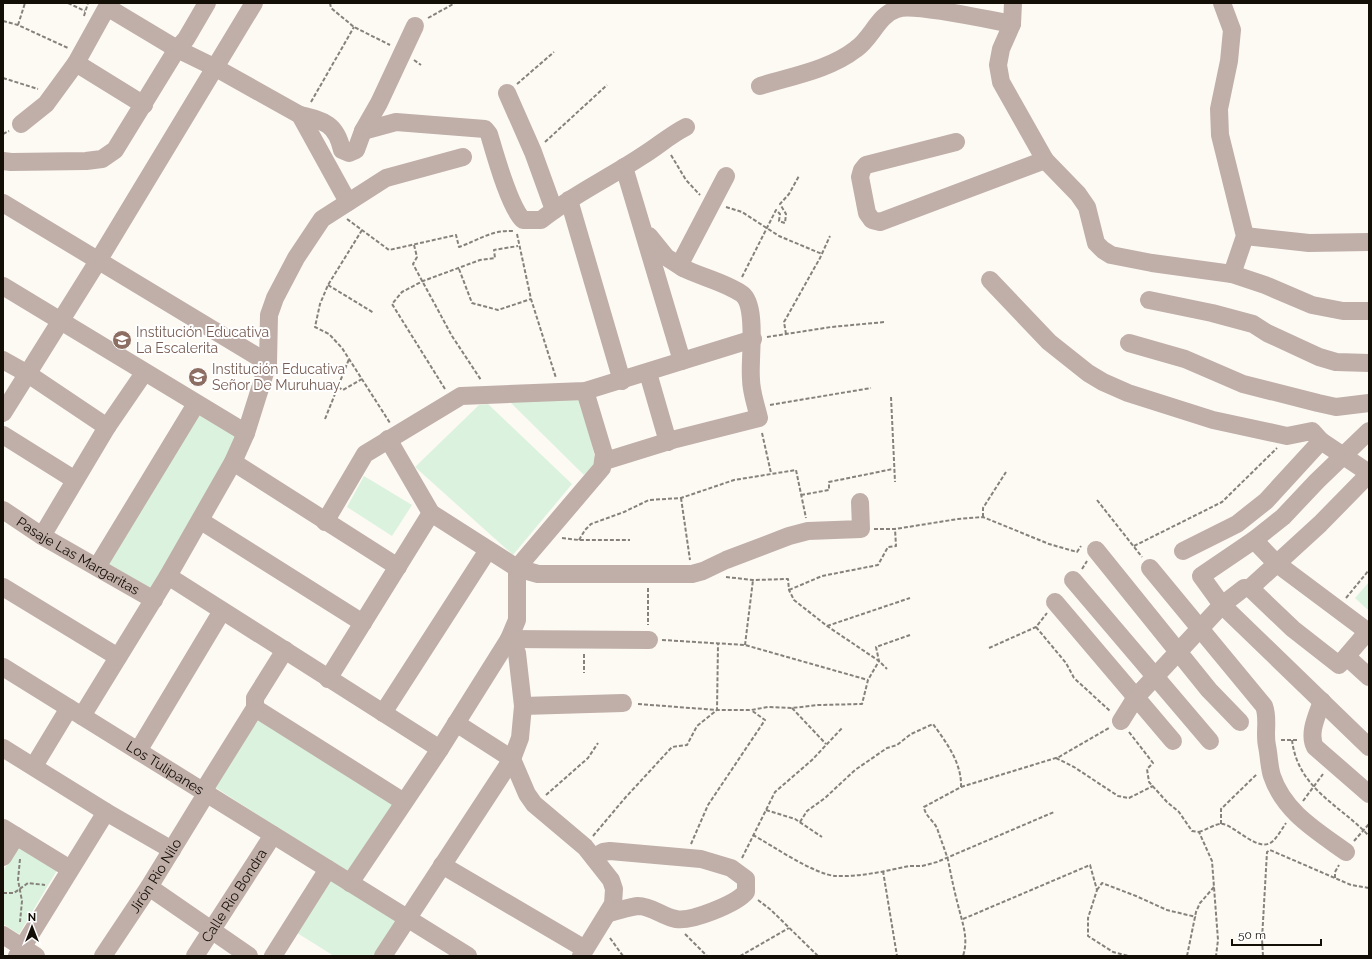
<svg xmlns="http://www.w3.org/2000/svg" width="1372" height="959" font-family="Raleway,sans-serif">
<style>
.green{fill:#dbf2df}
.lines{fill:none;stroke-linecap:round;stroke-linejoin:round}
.path{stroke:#86827b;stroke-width:2;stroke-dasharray:4 2;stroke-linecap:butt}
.minor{stroke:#c0aea9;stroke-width:18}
.labels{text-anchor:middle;stroke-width:4;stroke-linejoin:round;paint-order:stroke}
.education-label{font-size:14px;fill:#785e54;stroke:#fff;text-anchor:start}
.street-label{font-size:14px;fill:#130e06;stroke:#fff}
</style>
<rect width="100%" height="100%" fill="#fdfaf4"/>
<!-- green -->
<g class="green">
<polygon points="580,395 596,462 584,475 509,401"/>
<polygon points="488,404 572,484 513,555 415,467 479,405"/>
<polygon points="199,408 238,431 218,480 151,594 103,567"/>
<polygon points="364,476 412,505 392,536 347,507"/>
<polygon points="1369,582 1369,611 1355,598"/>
<polygon points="258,714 397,802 351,875 213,786"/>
<polygon points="20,844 59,867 19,934 3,924 3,871"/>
<polygon points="327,875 398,922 377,956 334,956 294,931"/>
</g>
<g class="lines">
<!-- path -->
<g class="path">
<polyline points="68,3 85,11"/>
<polyline points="330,3 331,8 354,27 390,45"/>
<polyline points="84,16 88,3"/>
<polyline points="428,18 455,3"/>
<polyline points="3,21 18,25 68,48"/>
<polyline points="18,25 25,3"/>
<polyline points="414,60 421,65"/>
<polyline points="3,78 38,89"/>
<polyline points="517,84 554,52"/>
<polyline points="311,102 354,27"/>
<polyline points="3,134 9,131"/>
<polyline points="545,142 607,85"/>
<polyline points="671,155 686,180 700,195"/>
<polyline points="726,207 742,212 779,236 822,254"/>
<path d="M347,219L389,250L456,235L459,247C479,240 491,230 513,231"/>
<polyline points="362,230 328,285 320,304 315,327 329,334 342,348 390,423"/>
<polyline points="517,234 531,299 556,378"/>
<polyline points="414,245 417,257 413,264 452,336 481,380"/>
<polyline points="459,269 472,303 498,310 531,299"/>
<polyline points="742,277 776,210 780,214 779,221 785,223 786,214 780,204 789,194 799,176"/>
<polyline points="328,285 374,313"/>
<polyline points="786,334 784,322 820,258 830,236"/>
<polyline points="767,337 831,327 885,322"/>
<polyline points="338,387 343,390 362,379"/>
<polyline points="445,389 392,304 402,292 423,281 480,260 495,258 494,250 518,246"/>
<polyline points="891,397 895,482"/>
<polyline points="770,405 871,388"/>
<polyline points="325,419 349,359"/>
<polyline points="762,433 771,473"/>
<polyline points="801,495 829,490 829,482 893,469"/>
<polyline points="681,498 690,560"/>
<polyline points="1097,500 1142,557"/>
<polyline points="983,517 983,508 1006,472"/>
<polyline points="874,529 895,529 958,519 983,517 1049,544 1077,552 1081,546"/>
<polyline points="562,538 579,540 630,540"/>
<polyline points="579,540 585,530 591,524 624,512 649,500 681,498 734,480 796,470 806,518"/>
<polyline points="1134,546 1222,502 1277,448"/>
<polyline points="1082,569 1087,561"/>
<polyline points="726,577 753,580 788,579 789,590 794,600 827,626 879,661 887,669"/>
<polyline points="648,588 648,625"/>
<polyline points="789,590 822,576 878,565 888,547 896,546 895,529"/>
<polyline points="1346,598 1369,570"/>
<polyline points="827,626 910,598"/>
<polyline points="1036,627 1066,663 1074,678 1110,711"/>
<polyline points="662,640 745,645 868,680"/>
<polyline points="745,645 753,580"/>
<polyline points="989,648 1036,627 1047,613"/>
<polyline points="584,654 584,673"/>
<polyline points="638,704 717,710 751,710 768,707 792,708 818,705 862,704 868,680 879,661 876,647 910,635"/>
<polyline points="792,708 826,744"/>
<polyline points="1129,732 1153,763 1147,769 1149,782 1167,802 1179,812 1192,831 1199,832 1212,861 1218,940 1216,956"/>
<polyline points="1281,740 1298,740"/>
<path d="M1292,740C1298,789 1339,804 1369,836"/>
<polyline points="1056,758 1074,767 1118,796 1129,798 1153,786"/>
<polyline points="961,787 1059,757 1109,728"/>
<polyline points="546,795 588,758 598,743"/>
<polyline points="1303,801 1323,774"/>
<polyline points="766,810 795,819 822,837"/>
<path d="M800,822L807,811L825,798L855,770L887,748L897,745L911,734L933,724C946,742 962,763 961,787L924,807C925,817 936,822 938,831C941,840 945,850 948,860C951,875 954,890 958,905C962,922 969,938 963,956"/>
<polyline points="1221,824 1221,809 1257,774"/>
<path d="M1199,832C1206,830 1216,823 1223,824C1237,827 1259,854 1273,841C1278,836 1282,829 1286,823"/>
<path d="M753,835C773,846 815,875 836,876C860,877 886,871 909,866H922L937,862L1054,812"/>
<polyline points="593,836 625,798 672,747 687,745 697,726 717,710 718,644"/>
<polyline points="1354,841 1369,824"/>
<polyline points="691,844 708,805 765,720 751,710"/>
<polyline points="742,858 775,792 812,760 843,727"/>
<polyline points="20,859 18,880 22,901 20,922"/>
<polyline points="883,871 897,956"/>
<polyline points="1335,878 1335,872 1339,865"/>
<polyline points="1097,890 1102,883 1136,896 1167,910 1196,917"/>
<polyline points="3,893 14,893 28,883 45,885"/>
<polyline points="758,900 771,910 818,956"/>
<polyline points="963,919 1090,865 1097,890 1088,918 1088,936 1113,952 1129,956"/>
<polyline points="685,934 707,956"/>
<polyline points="610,938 623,956"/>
<polyline points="740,956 789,928"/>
<polyline points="1187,956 1196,912 1200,903 1214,887"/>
<polyline points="1263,956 1262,939 1267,852 1270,850 1351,885 1369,888"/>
</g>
<!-- minor -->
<g class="minor">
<polyline points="1013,3 1012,24 1001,49 998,65 1001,82 1045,160 1078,194 1087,207 1096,243 1103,250 1111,255 1152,263 1232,274 1265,285 1312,305 1343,311 1369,311"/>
<polyline points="1222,3 1232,30 1229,61 1219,109 1220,135 1245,236 1232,274"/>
<polyline points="76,63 144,105"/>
<path d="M760,86C792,76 829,70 856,49C872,38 878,15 897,9C913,3 990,20 1012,24"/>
<polyline points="507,93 533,152 554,210"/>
<path d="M300,115C325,121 336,124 342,150L349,153L356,150L363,131L379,103L415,26"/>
<polyline points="21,124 46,104 76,63 107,7 177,49 216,68 300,115 348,202"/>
<path d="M363,131L396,122L485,129L489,134C495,154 509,206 523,220H541C572,195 609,178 642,156C657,147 670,135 686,127"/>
<polyline points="956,142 866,165 862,170 860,177 867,213 872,220 880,222 1045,160"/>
<polyline points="3,161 11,162 86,161 102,159 115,150 177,49 186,39 207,3"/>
<polyline points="624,167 682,361"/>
<polyline points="569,200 622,381"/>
<polyline points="3,203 268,363"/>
<polyline points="649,236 666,257 683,268"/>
<polyline points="1245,236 1309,243 1369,242"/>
<polyline points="990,280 1049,342 1088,373 1103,382 1128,393 1213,420 1287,436 1312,431 1321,441 1369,473"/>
<polyline points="3,286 246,433"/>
<polyline points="1149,300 1212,313 1253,324 1267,333 1319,357 1336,362 1369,363"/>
<polyline points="1129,343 1185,359 1243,384 1318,403 1336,407 1369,403"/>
<polyline points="3,360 28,374 107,427"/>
<polyline points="648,373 668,442"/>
<polyline points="3,413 98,261 254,3"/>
<polyline points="1369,431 1317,481 1283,517 1254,540 1201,576 1222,605 1369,747"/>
<polyline points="3,435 75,480"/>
<polyline points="388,439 431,513 517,568 538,574 692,574 703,571 726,560 789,536 808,531 861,529 860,502"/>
<path d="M605,461L676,439L759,418C756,405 751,392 751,379C749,361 758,306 742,294C725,282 701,277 683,268L681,262L726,176"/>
<polyline points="233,462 398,567"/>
<path id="s1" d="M3,510L42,536L154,600"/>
<polyline points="201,521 363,623"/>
<polyline points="325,522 365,454 461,396 585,391 753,339"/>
<polyline points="42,536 107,427 144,373"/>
<polyline points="1254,540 1276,563 1367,631"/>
<polyline points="1096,550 1209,690 1240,722"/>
<polyline points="1183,551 1237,524 1266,501 1321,441"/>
<polyline points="97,567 196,404"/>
<path d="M1150,568L1264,706C1269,719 1264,732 1267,746C1269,755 1269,767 1272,776C1284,812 1317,831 1346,852"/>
<polyline points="168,576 440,749"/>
<polyline points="1073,580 1210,741"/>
<polyline points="3,587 118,657"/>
<polyline points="1250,588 1293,629 1339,665 1369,630"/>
<polyline points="1055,602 1173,741"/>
<polyline points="509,639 649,640"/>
<polyline points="1347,657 1369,677"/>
<path id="s2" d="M3,667L468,956"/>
<polyline points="328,679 431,513"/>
<path d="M1322,701C1317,716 1308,733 1315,747L1369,794"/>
<polyline points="523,706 623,703"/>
<polyline points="255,708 404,802"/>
<polyline points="383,713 488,550"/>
<polyline points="82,716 168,576 233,462 246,433 268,363 269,315 275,298 296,258 322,219 386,178 463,157"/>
<polyline points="1121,721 1136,697 1222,605 1244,588 1250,588 1320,524 1369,474"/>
<polyline points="456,723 512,759 527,794 534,804 585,847 611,880 614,889 613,904 581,956"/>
<polyline points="3,748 106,812 172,850"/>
<polyline points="138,751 222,611"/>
<polyline points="34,766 69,708"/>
<polyline points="3,828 70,869"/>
<polyline points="3,857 16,836"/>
<path d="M594,857L603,852L610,851L701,859L731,868L746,879V892C736,904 691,922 676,919C663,917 652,906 638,906C628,907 618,911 608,913"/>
<polyline points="442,865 585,949"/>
<polyline points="350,883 440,749 509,639 517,620 517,568 602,468 604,454 585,391"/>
<polyline points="149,887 249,956"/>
<polyline points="3,935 36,956"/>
<polyline points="17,956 106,812"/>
<path id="s3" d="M103,956L149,887L206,794L207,785L255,708V698L285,650"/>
<path id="s4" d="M195,956L273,835"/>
<polyline points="273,956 328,869"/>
<polyline points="383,956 512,759 520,738 523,706 517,653 513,643 509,639"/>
</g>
</g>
<!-- icons -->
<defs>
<g id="school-disc" transform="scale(1)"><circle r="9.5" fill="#8d6e63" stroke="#fff"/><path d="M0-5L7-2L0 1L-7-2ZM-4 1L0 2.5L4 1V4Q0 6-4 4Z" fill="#fff"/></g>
</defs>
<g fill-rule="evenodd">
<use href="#school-disc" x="122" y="340"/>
<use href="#school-disc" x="198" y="377"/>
</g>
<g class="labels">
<!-- education labels -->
<g class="education-label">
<text x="136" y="337">Institución Educativa<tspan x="136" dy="16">La Escalerita</tspan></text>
<text x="212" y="374">Institución Educativa<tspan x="212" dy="16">Señor De Muruhuay</tspan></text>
</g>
<!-- street labels -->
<g class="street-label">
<text dy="5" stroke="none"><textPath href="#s1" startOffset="88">Pasaje Las Margaritas</textPath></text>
<text dy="5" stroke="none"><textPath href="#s2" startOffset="191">Los Tulipanes</textPath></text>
<text dy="5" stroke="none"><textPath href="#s3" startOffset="96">Jirón Rio Nilo</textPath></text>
<text dy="5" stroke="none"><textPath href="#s4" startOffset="72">Calle Rio Bondra</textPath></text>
</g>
</g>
<!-- border -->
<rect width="1372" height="959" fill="none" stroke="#130e06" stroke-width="8"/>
<!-- north arrow -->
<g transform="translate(32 927)" stroke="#ffffff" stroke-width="3" paint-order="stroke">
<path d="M0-3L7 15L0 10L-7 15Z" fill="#130e06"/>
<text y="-6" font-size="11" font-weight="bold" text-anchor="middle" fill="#130e06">N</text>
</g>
<!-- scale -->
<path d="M1232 939v6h89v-6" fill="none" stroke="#130e06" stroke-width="2"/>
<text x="1238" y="939" font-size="12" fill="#130e06" stroke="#ffffff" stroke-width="3" paint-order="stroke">50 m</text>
</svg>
